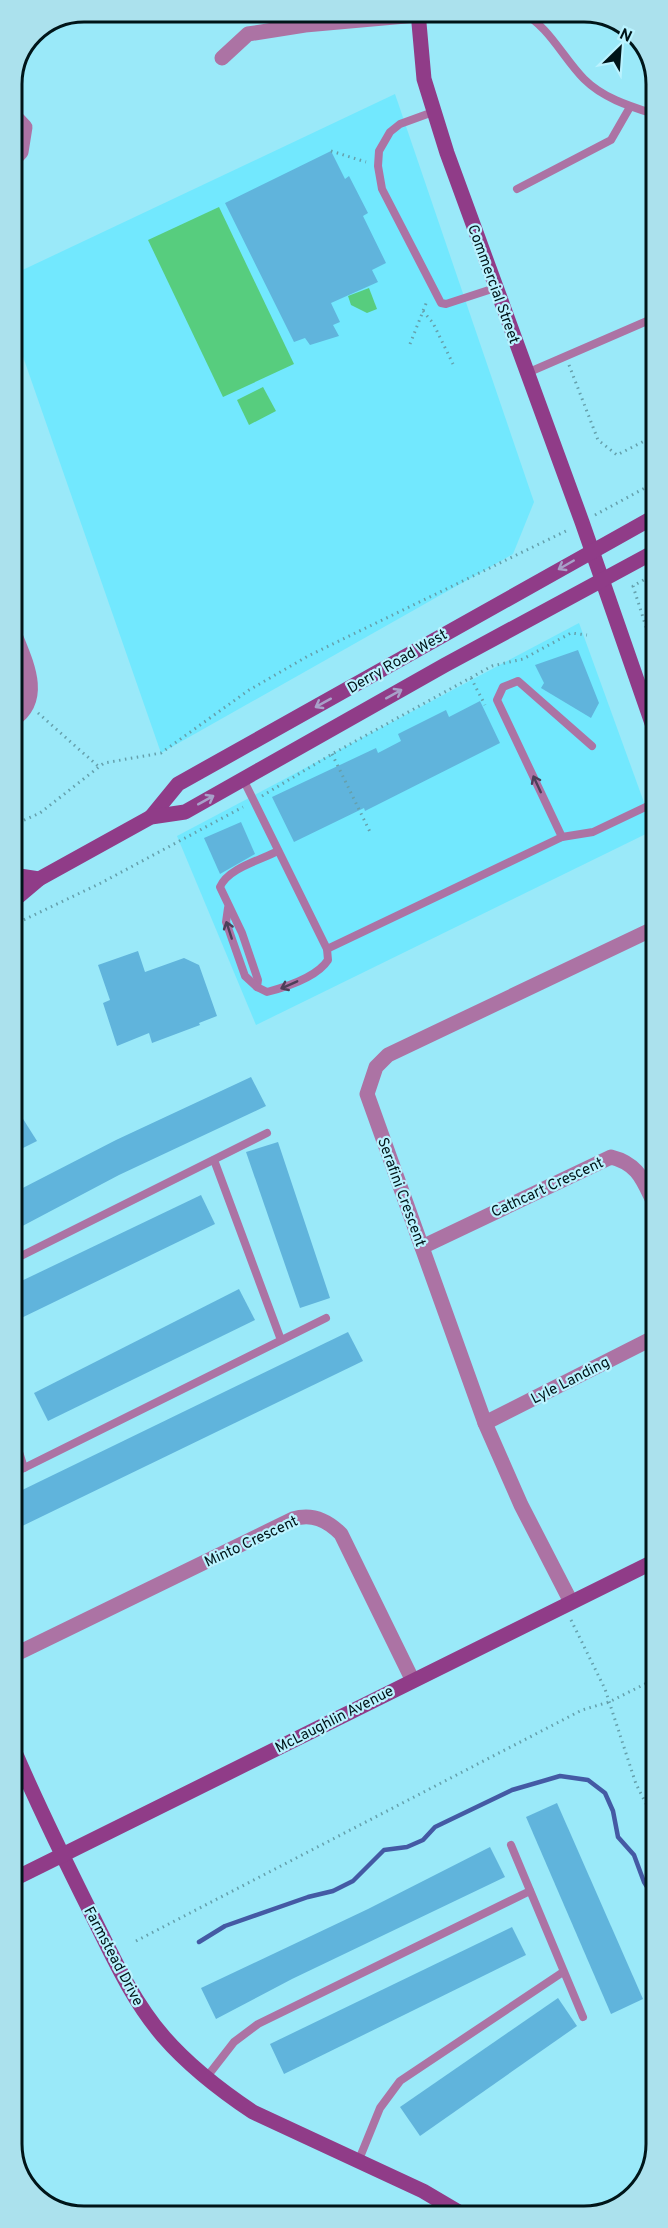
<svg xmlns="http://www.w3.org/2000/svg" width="668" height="2228" font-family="Overpass,sans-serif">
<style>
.built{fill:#72e8fe}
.green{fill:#57cd7e}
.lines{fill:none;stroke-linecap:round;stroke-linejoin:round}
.stream{stroke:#445aa4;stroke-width:4.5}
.building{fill:#60b4dc}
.path{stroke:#65a0ac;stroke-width:3;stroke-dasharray:1.5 4.5;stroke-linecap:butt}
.lane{stroke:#ac73a4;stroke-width:8}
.street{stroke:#ac73a4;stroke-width:15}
.secondary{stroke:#903c88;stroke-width:15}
.oneway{stroke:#a7a1c9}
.oneway2{stroke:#4d3f58}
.labels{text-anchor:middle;stroke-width:4.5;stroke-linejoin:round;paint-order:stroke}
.street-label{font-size:15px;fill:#001519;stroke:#baf3ff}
.rim{fill:none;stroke:#001519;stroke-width:3}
</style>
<rect width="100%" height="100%" fill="#9ae9f9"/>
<!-- built -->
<g class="built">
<polygon points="395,94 534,502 513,554 161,753 12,325 12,275"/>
<polygon points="579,623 654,830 256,1025 177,836"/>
</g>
<!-- green -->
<g class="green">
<polygon points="219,207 294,364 223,397 148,240"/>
<polygon points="369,288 377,309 367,313 351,305 348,296"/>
<polygon points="263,387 276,411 249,425 237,400"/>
</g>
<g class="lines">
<!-- stream -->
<polyline class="stream" points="199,1942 225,1926 308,1897 333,1891 353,1881 384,1850 407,1847 423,1840 435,1827 512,1790 560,1776 588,1780 605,1793 613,1811 618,1837 634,1855 644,1882 656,1901"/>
</g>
<!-- building -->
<g class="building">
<polygon points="331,151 345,179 349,176 368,213 363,216 386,263 372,270 378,282 331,303 340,322 333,325 339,336 310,345 305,338 294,342 225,203"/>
<polygon points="578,650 599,703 591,718 541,688 544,683 535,665"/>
<polygon points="480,701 500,743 365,811 364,808 294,842 272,797 376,748 378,753 401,741 398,734 446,710 449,717"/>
<polygon points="241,822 255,854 220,874 204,838"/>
<polygon points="138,951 145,972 184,958 199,965 217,1016 199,1023 200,1025 152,1043 149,1033 117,1046 103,1003 110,1000 98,965"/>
<polygon points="251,1077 266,1106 119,1175 13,1231 13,1193 116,1140"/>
<polygon points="13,1103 37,1141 13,1153"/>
<polygon points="278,1142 330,1298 300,1308 246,1152"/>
<polygon points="201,1195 215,1224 13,1322 13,1285"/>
<polygon points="239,1289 255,1320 48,1421 34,1393"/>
<polygon points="348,1332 363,1361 14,1530 14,1494"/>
<polygon points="557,1803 643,1999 611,2014 526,1817"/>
<polygon points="490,1847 505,1877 292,1979 216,2019 201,1988 368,1909"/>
<polygon points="512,1927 526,1955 284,2074 270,2044"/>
<polygon points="558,1998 577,2026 420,2136 400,2107"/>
</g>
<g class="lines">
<!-- path -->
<g class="path">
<polyline points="331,151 366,162"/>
<polyline points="423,311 433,323 453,364"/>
<polyline points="410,344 427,301"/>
<polyline points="569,365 598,440 617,455 654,436"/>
<polyline points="595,515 654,483"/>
<polyline points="654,574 633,586 654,652"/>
<polyline points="471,678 485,705"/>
<polyline points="38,713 99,767"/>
<polyline points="332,754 371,834"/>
<polyline points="262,796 332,754 492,666 523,659 571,633 587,635"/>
<polyline points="13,825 40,813 104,763 161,753 249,690 308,656 568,530"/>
<polyline points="13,925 101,883 243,807"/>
<polyline points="571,1620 605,1689 636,1784 656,1823"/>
<polyline points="136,1941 582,1710 609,1702 655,1679"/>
</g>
<!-- lane -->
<g class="lane">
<path d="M521,12C549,26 563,58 584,79C603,98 629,106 654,114"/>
<polyline points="417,15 436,12"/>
<polyline points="433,112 400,124 390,132 379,151 378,166 382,189 441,303 446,304 495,288"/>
<polyline points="517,189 611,140 630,107"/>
<polyline points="527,373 654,318"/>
<polyline points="243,779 327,949 562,837 593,832 654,803"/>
<polyline points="562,837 497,700 503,687 518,681 592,746"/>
<path d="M278,851C261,860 228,868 220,887L242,933L258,980L257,987L267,992C286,987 317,977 328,960L327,949"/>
<polyline points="228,908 226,922 245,976 257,987"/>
<polyline points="214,1160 281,1340"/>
<polyline points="13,1260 267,1133"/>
<polyline points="14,1436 24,1468"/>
<polyline points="14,1473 326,1318"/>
<polyline points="511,1845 583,2017"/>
<polyline points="206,2078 234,2042 258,2024 530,1891"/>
<polyline points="358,2162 380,2108 400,2081 563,1972"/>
</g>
<!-- street -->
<g class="street">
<polyline points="222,58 248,34 305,25 417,15"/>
<polyline points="12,113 25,127 21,152 12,162"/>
<path d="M13,630C24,659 46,698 13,720"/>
<path d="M422,1247L611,1157C639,1164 643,1181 655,1205"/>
<polyline points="485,1423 655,1337"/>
<polyline points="571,1602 521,1505 485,1423 367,1094 376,1067 388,1055 655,928"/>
<path d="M14,1655L293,1519C312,1513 327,1520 341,1534L412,1679"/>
</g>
<!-- secondary -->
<g class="secondary">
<polyline points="418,12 424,79 447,153 582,522 654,729"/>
<polyline points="151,817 178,784 654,517"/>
<polyline points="13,875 39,879"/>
<polyline points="13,901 39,879 151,817 185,812 445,665 654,552"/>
<path d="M14,1750C38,1806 65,1861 92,1915C113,1957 132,2000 163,2036C189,2066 220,2090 253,2112L423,2191L462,2214"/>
<polyline points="14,1879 655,1561"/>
</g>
</g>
<!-- one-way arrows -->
<defs><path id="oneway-shaft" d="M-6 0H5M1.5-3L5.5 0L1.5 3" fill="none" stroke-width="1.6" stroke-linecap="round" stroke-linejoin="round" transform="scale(1.5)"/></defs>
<g class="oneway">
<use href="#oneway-shaft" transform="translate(566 565) rotate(150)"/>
<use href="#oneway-shaft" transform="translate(394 694) rotate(-29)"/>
<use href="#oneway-shaft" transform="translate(323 703) rotate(151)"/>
<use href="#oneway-shaft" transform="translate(206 800) rotate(-29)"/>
</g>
<g class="oneway2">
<use href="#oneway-shaft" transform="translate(537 784) rotate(-115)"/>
<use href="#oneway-shaft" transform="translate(229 930) rotate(-108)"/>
<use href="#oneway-shaft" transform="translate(289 985) rotate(156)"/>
</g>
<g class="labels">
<!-- street labels -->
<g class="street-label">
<text transform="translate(494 284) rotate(70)" y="5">Commercial Street</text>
<text transform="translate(397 661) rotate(-30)" y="5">Derry Road West</text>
<text transform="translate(547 1187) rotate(-25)" y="5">Cathcart Crescent</text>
<text transform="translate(402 1192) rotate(70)" y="5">Serafini Crescent</text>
<text transform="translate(570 1380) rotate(-27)" y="5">Lyle Landing</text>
<text transform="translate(251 1541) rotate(-25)" y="5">Minto Crescent</text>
<text transform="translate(334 1719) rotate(-27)" y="5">McLaughlin Avenue</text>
<text transform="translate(114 1956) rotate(62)" y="5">Farmstead Drive</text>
</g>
</g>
<!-- crop -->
<path d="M0 0H668V2228H0ZM84 22H584A62 62 0 0 1 646 84V2144A62 62 0 0 1 584 2206H84A62 62 0 0 1 22 2144V84A62 62 0 0 1 84 22Z" fill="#abe1ed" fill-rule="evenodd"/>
<path class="rim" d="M84 22H584A62 62 0 0 1 646 84V2144A62 62 0 0 1 584 2206H84A62 62 0 0 1 22 2144V84A62 62 0 0 1 84 22Z"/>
<!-- north arrow -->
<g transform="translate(620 48) rotate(25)" stroke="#baf3ff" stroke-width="4.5" paint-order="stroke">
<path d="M0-4.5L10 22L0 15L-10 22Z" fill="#001519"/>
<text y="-9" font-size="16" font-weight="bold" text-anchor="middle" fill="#001519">N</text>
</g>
</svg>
